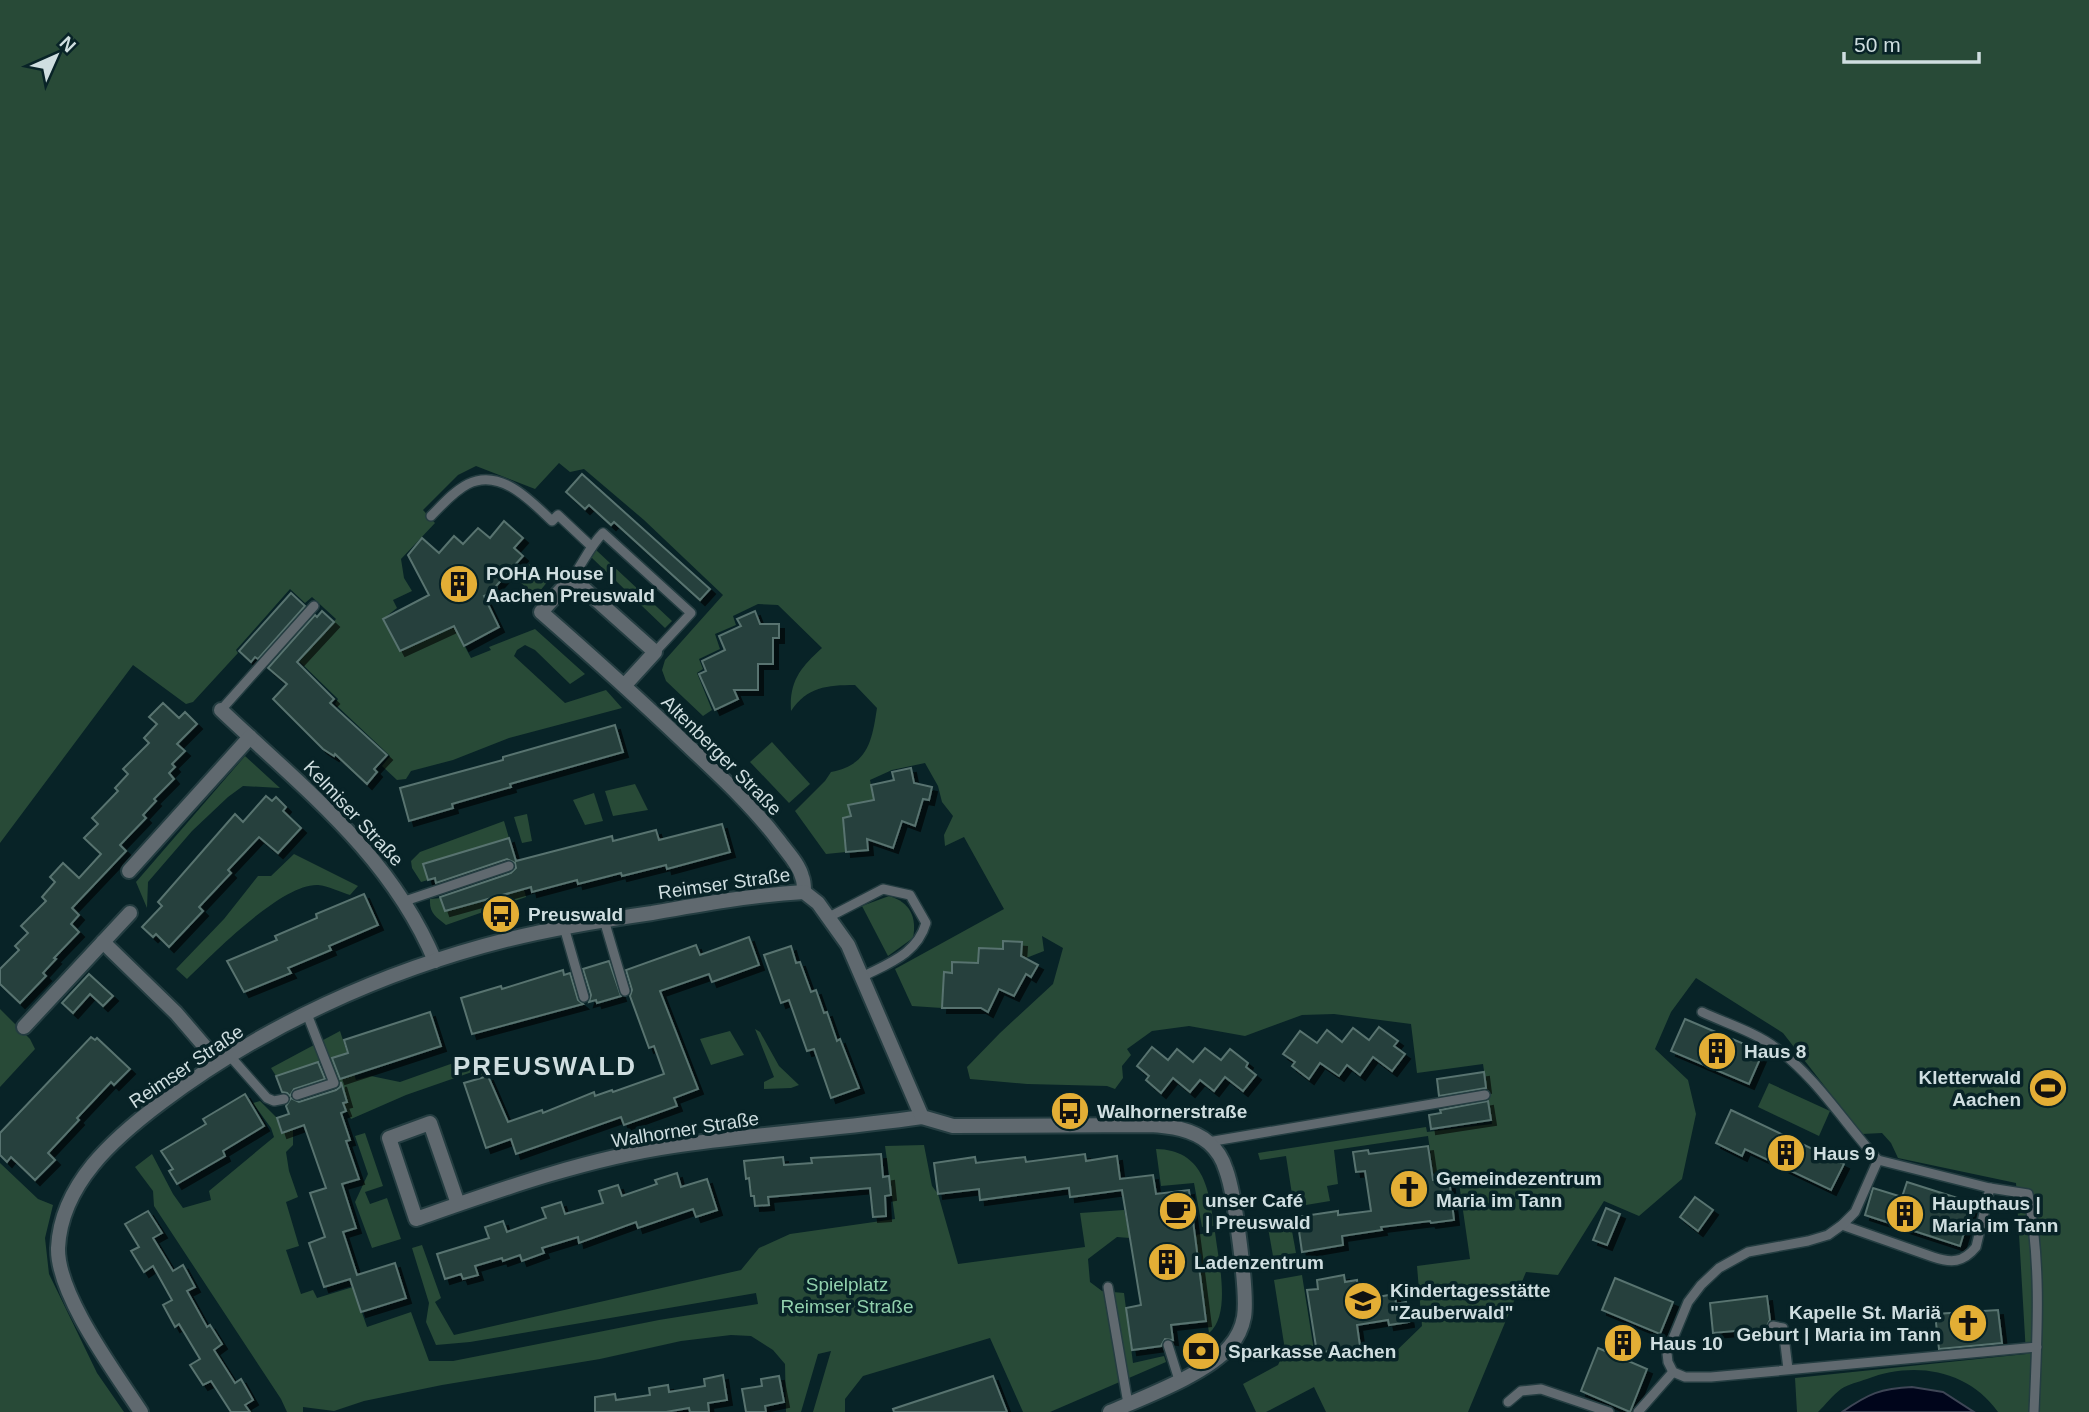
<svg xmlns="http://www.w3.org/2000/svg" width="2089" height="1412" font-family="Helvetica,sans-serif">
<style>
.green{fill:#284a37}
.water{fill:#00051b;stroke:#3e4656;stroke-width:2}
.building{fill:#25403c;stroke:#58736f;stroke-width:2;filter:url(#shadow)}
.lines{fill:none;stroke-linecap:round;stroke-linejoin:round}
.lane-casing{stroke:#243d41;stroke-width:12}
.street-casing{stroke:#243d41;stroke-width:18}
.lane{stroke:#60696f;stroke-width:9}
.street{stroke:#60696f;stroke-width:14}
.labels{text-anchor:middle;stroke-width:7;stroke-linejoin:round;paint-order:stroke}
.poi-label{font-size:19px;font-weight:bold;fill:#cfdee0;stroke:#082327;text-anchor:start}
.street-label{font-size:19px;fill:#cfdee0;stroke:#082327}
.park-label{font-size:19px;fill:#91d1ad;stroke:#082327}
.district-label{font-size:26px;font-weight:bold;letter-spacing:2px;fill:#cfdee0;stroke:#082327}
</style>
<defs>
<filter id="shadow"><feDropShadow dx="5" dy="5" stdDeviation="0" flood-color="#0009"/></filter>
</defs>
<rect width="100%" height="100%" fill="#082327"/>
<!-- green -->
<g class="green">
<path d="M0,0H2089V1412H1998C1968,1369 1913,1361 1867,1379C1858,1382 1849,1384 1841,1389C1833,1395 1826,1404 1818,1412H1797L1795,1378L2026,1354L2016,1183L1898,1158L1891,1143L1882,1133L1862,1134L1783,1033L1696,978L1671,1012L1655,1049L1688,1080L1696,1114L1682,1179L1639,1216L1604,1201L1558,1275L1526,1272L1468,1412H1326L1314,1387L1266,1412H1256L1243,1384L1278,1365L1285,1350L1274,1280L1302,1275L1315,1357L1391,1356L1422,1326L1417,1266L1470,1259L1458,1176L1434,1178L1428,1136L1334,1150L1338,1184L1327,1186L1330,1201L1294,1207L1286,1156L1260,1160L1258,1153L1426,1127L1427,1132L1492,1124L1483,1064L1417,1073L1411,1024L1334,1014L1302,1015L1245,1036L1189,1026L1152,1031L1127,1049L1131,1055L1122,1066L1123,1078L1115,1089L1107,1086L1027,1084L970,1079L967,1067L1000,1033L1053,984L1063,948L1042,936L1044,951L1021,960V942L1004,941L1003,949L979,948L978,963L952,962V973H944L942,1008L912,1006L895,969L1004,909L964,837L945,846L944,835L953,816L942,802L938,786L925,763L892,770L870,780L874,800L849,806L851,816L843,818L846,852L826,854L795,811L825,781L831,772C868,765 872,741 877,708L855,685C827,685 807,687 791,711C789,681 801,667 822,648L778,605L758,604L733,616L736,625L715,634L720,649L699,659L703,669L697,673L712,710L703,716L666,681L662,670L665,660L723,595L644,520L584,469L570,472L559,463L535,489L476,466L458,475L423,510L435,523L401,559L404,578L412,591L393,600L397,608L383,619L400,651L454,626L471,658L491,650L489,647L535,629L585,674L570,684L535,650L525,645L517,650L514,656L565,703L606,690L622,708L509,738L453,760L411,771L406,779L397,780L382,766L390,756L335,704L338,699L299,661L336,619L312,597L305,603L290,589L236,650L238,653L193,702L186,704L133,665L0,843Z"/>
<polygon points="596,550 672,621 665,628 591,557"/>
<polygon points="529,564 548,581 536,596 520,582"/>
<polygon points="772,742 810,784 789,803 750,762"/>
<polygon points="245,756 280,788 243,786 228,797 192,831 148,882 147,908 136,882"/>
<polygon points="635,784 648,810 613,816 605,791"/>
<polygon points="594,793 603,821 585,825 573,800"/>
<polygon points="527,814 532,841 522,843 514,817"/>
<polygon points="504,821 509,838 423,864 428,880 421,882 412,868 411,861 420,852"/>
<path d="M294,854L358,886L350,895C340,892 328,886 318,885C282,883 213,954 187,979L176,969L224,919L258,876H271Z"/>
<path d="M524,889L526,897L446,925C436,917 429,913 430,899L441,898L445,911Z"/>
<path d="M889,896C910,902 917,917 913,938L888,956L862,906Z"/>
<polygon points="0,1009 30,1039 35,1049 0,1087"/>
<polygon points="755,1029 760,1032 779,1066 799,1085 791,1088 764,1089 764,1082 774,1077"/>
<polygon points="340,1031 356,1080 371,1076 400,1082 473,1056 485,1073 477,1078 472,1072 406,1095 351,1119 343,1103 347,1101 330,1059 276,1076 271,1068"/>
<polygon points="730,1031 744,1055 711,1065 700,1039"/>
<polygon points="1769,1083 1830,1111 1819,1136 1758,1107"/>
<polygon points="260,1101 277,1118 282,1133 293,1129 293,1145 286,1152 289,1171 298,1197 286,1202 299,1246 286,1250 301,1294 313,1290 317,1298 353,1287 367,1327 411,1312 429,1361 453,1361 659,1320 758,1304 756,1293 470,1342 436,1345 426,1322 429,1303 412,1248 422,1245 441,1298 435,1302 454,1335 741,1270 759,1248 790,1234 895,1219 885,1146 924,1145 932,1186 938,1194 958,1264 1085,1247 1080,1213 1124,1210 1130,1238 1117,1237 1088,1259 1090,1282 1102,1291 1124,1293 1133,1363 1164,1356 1166,1362 1050,1412 1023,1412 990,1338 863,1376 845,1399 845,1412 813,1412 831,1351 818,1354 801,1412 786,1412 785,1364 773,1350 751,1336 731,1335 681,1341 600,1359 442,1385 364,1401 334,1411 303,1407 303,1412 287,1412 281,1399 154,1206 153,1191 135,1167 152,1154 173,1194 183,1208 211,1200 209,1191 274,1137 271,1128 253,1103"/>
<polygon points="365,1133 383,1186 365,1192 370,1204 387,1198 401,1239 372,1248 355,1202 368,1174 355,1136"/>
<path d="M1156,1149C1203,1150 1209,1188 1214,1226L1202,1227L1194,1183L1161,1186Z"/>
<polygon points="0,1163 38,1199 53,1205 45,1238 49,1274 97,1373 124,1412 0,1412"/>
<polygon points="1290,1220 1296,1253 1273,1256 1267,1222"/>
<path d="M1215,1232C1218,1259 1232,1314 1209,1333L1195,1235Z"/>
</g>
<!-- water -->
<path class="water" d="M1912,1387L1943,1392L1974,1412H1842C1868,1394 1881,1388 1912,1387Z"/>
<!-- building -->
<g class="building">
<polygon points="582,474 710,589 700,600 614,522 611,525 589,505 585,509 566,492"/>
<polygon points="504,521 523,538 514,548 523,556 496,586 497,590 484,596 499,627 464,646 454,626 400,651 383,619 429,595 408,555 422,538 439,553 454,536 463,544 478,528 490,538"/>
<polygon points="291,593 305,606 258,659 255,657 251,662 239,651"/>
<polygon points="322,611 334,622 297,662 334,699 330,703 387,755 374,769 377,772 367,784 335,754 334,756 323,749 273,699 287,684 268,668 315,615 317,617"/>
<polygon points="755,611 760,624 779,624 779,638 773,638 773,664 758,664 758,690 734,690 738,699 715,710 699,674 706,671 702,661 725,650 719,636 741,626 737,619"/>
<polygon points="163,703 179,718 185,712 197,724 177,744 185,751 172,764 175,767 169,773 174,779 154,799 156,801 143,815 146,818 120,845 126,851 72,908 79,915 71,924 79,932 54,958 56,959 43,973 46,976 20,1003 0,984 0,969 19,950 15,946 28,933 21,926 46,901 42,897 55,882 50,877 63,863 79,878 101,854 84,838 98,824 92,818 118,791 115,788 128,774 123,769 149,743 144,738 157,724 149,717"/>
<polygon points="615,725 623,752 510,784 511,787 452,804 453,808 409,821 400,788 503,760 503,757"/>
<polygon points="911,768 914,783 932,787 929,800 923,799 915,826 902,821 893,848 867,839 868,850 846,852 843,818 851,816 848,805 874,800 871,785 894,780 892,772"/>
<polygon points="266,796 272,801 276,797 286,807 283,811 301,828 278,853 259,837 228,870 231,873 199,907 203,911 169,947 156,934 153,937 142,927 162,906 158,902 235,814 243,822"/>
<polygon points="722,824 730,852 667,869 666,865 622,876 621,873 578,884 577,880 532,892 531,887 445,911 440,897 511,873 516,868 515,863 507,859 436,883 435,878 428,880 423,864 509,838 516,861 612,836 613,841 656,830 659,840"/>
<polygon points="364,894 378,925 329,946 331,950 288,968 291,973 244,992 227,961 277,940 275,936 317,918 316,914"/>
<polygon points="749,937 759,965 712,982 709,974 660,991 698,1089 674,1098 677,1106 624,1125 621,1117 516,1154 511,1139 486,1148 464,1083 488,1076 508,1122 542,1110 543,1113 594,1092 595,1096 612,1090 613,1092 664,1074 654,1046 649,1048 630,996 632,990 626,970 696,945 700,955"/>
<polygon points="1003,941 1022,942 1021,956 1038,965 1031,977 1026,974 1014,996 999,989 988,1012 981,1008 942,1008 944,972 952,973 952,962 978,963 979,948 1003,949"/>
<polygon points="791,946 796,963 800,962 811,992 816,990 824,1013 827,1012 837,1041 840,1039 859,1088 831,1098 814,1049 807,1051 789,1000 781,1003 764,955"/>
<polygon points="609,961 621,996 597,1003 596,1000 589,1002 591,995 583,969"/>
<polygon points="563,970 564,975 570,973 578,1000 583,1004 472,1034 461,998 501,986 502,989"/>
<polygon points="89,974 113,996 103,1006 90,994 73,1013 62,1003"/>
<polygon points="430,1012 441,1046 340,1079 332,1058 348,1053 344,1040"/>
<polygon points="1685,1019 1763,1052 1749,1084 1671,1051"/>
<polygon points="1379,1027 1398,1041 1394,1046 1405,1054 1392,1071 1373,1057 1360,1075 1347,1065 1339,1076 1320,1063 1309,1079 1292,1066 1295,1062 1283,1054 1300,1031 1317,1043 1327,1030 1342,1042 1353,1028 1369,1040"/>
<polygon points="91,1037 95,1040 97,1038 130,1069 114,1085 111,1082 77,1118 79,1120 48,1153 55,1160 35,1180 11,1157 7,1162 0,1155 0,1133"/>
<polygon points="1152,1047 1168,1060 1177,1049 1193,1062 1205,1048 1221,1060 1230,1049 1248,1063 1246,1067 1256,1075 1243,1091 1225,1077 1214,1091 1200,1080 1190,1092 1173,1078 1161,1093 1146,1080 1149,1076 1137,1066"/>
<polygon points="318,1062 325,1079 294,1089 290,1096 287,1093 282,1092 276,1076"/>
<polygon points="1484,1072 1486,1088 1439,1096 1437,1079"/>
<polygon points="341,1082 347,1102 343,1103 346,1111 341,1113 350,1140 346,1141 359,1179 342,1184 356,1228 343,1232 357,1275 395,1263 406,1298 361,1312 350,1279 324,1287 309,1243 325,1237 310,1193 326,1188 304,1125 282,1133 277,1118 289,1114 286,1106 291,1098 299,1102 336,1090 340,1087"/>
<polygon points="245,1094 264,1126 223,1151 225,1156 177,1184 169,1171 173,1169 161,1151 206,1124 203,1119"/>
<polygon points="1488,1101 1491,1120 1431,1129 1429,1115 1441,1113 1440,1110"/>
<polygon points="1731,1110 1844,1164 1831,1190 1745,1149 1742,1156 1716,1143"/>
<polygon points="1428,1146 1433,1180 1449,1178 1454,1220 1431,1223 1430,1221 1381,1227 1382,1230 1342,1236 1343,1245 1302,1252 1297,1217 1338,1211 1338,1215 1371,1211 1365,1171 1356,1172 1353,1152 1368,1150 1369,1154"/>
<polygon points="881,1154 883,1177 889,1176 891,1195 885,1196 886,1216 873,1217 870,1188 768,1197 769,1205 755,1206 754,1196 751,1196 749,1178 746,1179 744,1161 783,1157 784,1165 812,1163 811,1158"/>
<polygon points="1085,1154 1086,1161 1117,1156 1120,1179 1153,1175 1156,1194 1189,1190 1206,1321 1171,1325 1173,1340 1165,1339 1161,1346 1132,1350 1126,1308 1141,1305 1122,1190 1070,1197 1069,1188 980,1200 979,1189 938,1194 934,1163 975,1157 976,1163 1025,1157 1026,1162"/>
<polygon points="677,1173 681,1187 707,1179 717,1210 696,1217 693,1209 638,1228 636,1222 579,1243 578,1237 542,1248 544,1253 522,1261 520,1255 503,1261 502,1258 475,1266 478,1275 463,1279 461,1274 445,1279 437,1254 489,1238 485,1227 503,1221 507,1232 546,1218 542,1208 561,1202 565,1214 603,1203 599,1191 618,1185 622,1196 657,1184 655,1180"/>
<polygon points="1907,1182 1973,1203 1960,1246 1865,1215 1873,1188 1902,1197"/>
<polygon points="1695,1197 1713,1210 1698,1231 1680,1217"/>
<polygon points="1606,1208 1620,1214 1607,1245 1593,1240"/>
<polygon points="148,1211 162,1233 153,1238 173,1271 183,1265 195,1287 187,1291 207,1327 210,1325 222,1344 214,1350 235,1383 241,1379 253,1400 245,1405 250,1412 231,1412 211,1381 203,1385 190,1365 200,1359 179,1324 175,1327 163,1305 172,1300 153,1266 144,1272 131,1251 139,1247 125,1224"/>
<polygon points="1344,1275 1345,1282 1357,1280 1360,1300 1395,1294 1396,1304 1406,1302 1409,1322 1389,1325 1388,1320 1357,1325 1360,1346 1317,1353 1307,1290 1318,1289 1317,1280"/>
<polygon points="1615,1278 1673,1302 1660,1334 1602,1310"/>
<polygon points="1767,1296 1770,1320 1766,1328 1770,1332 1746,1335 1745,1330 1713,1333 1710,1303"/>
<polygon points="1998,1310 2002,1343 1939,1349 1935,1314"/>
<polygon points="1598,1348 1647,1369 1630,1412 1581,1391"/>
<polygon points="723,1375 727,1400 708,1403 709,1412 690,1412 689,1408 666,1412 595,1412 595,1397 615,1394 616,1400 650,1395 649,1388 668,1385 669,1392 705,1386 704,1379"/>
<polygon points="779,1376 784,1402 765,1406 766,1412 746,1412 742,1389 762,1386 761,1379"/>
<polygon points="993,1376 1007,1412 894,1412 893,1409"/>
</g>
<g class="lines">
<!-- lane casing -->
<g class="lane-casing">
<g id="lane">
<path d="M431,516C442,505 454,491 468,484C501,468 531,501 552,521L558,515L591,546"/>
<path d="M572,578C583,563 590,546 603,533L691,613L655,652"/>
<polyline points="221,710 314,606"/>
<polyline points="405,901 509,866"/>
<path d="M829,917L883,889L910,895L926,923C917,954 889,963 862,977"/>
<polyline points="604,920 625,991"/>
<polyline points="564,927 584,997"/>
<path d="M1702,1012C1725,1023 1755,1032 1776,1048C1817,1078 1844,1123 1878,1160"/>
<polyline points="229,1055 267,1098 274,1101 284,1099"/>
<polyline points="297,1095 334,1083 307,1014"/>
<polyline points="1208,1142 1485,1095"/>
<path d="M1842,1225L1933,1257C1951,1263 1963,1263 1976,1247L1990,1188"/>
<polyline points="1108,1287 1128,1404"/>
<polyline points="1773,1326 1783,1328 1788,1369"/>
<polyline points="1168,1345 1179,1380"/>
<polyline points="1508,1402 1521,1391 1541,1389 1609,1412"/>
<polyline points="1638,1412 1673,1372"/>
<path d="M2034,1412C2037,1338 2042,1266 2028,1194L1990,1188L1878,1160L1855,1212L1842,1225L1828,1235L1808,1241L1748,1252L1719,1268L1701,1285L1688,1302L1667,1353L1668,1362L1673,1372L1685,1377H1711L2037,1347"/>
</g>
</g>
<!-- street casing -->
<g class="street-casing">
<g id="street">
<path d="M624,686L655,652L572,578L541,612C589,654 637,697 683,741C717,773 751,804 779,841C787,852 799,864 802,877C804,881 804,887 804,892"/>
<path d="M221,710C303,788 390,854 435,961"/>
<polyline points="129,871 250,737"/>
<polyline points="103,942 176,1013 218,1062"/>
<polyline points="24,1027 130,913"/>
<path d="M458,1204L430,1123L389,1138L416,1219C499,1190 585,1159 673,1146C755,1134 839,1129 922,1117"/>
<path d="M141,1412C115,1372 57,1295 58,1248C61,1184 114,1138 162,1102C263,1026 383,971 506,940C554,928 603,920 652,913C702,904 753,895 804,892L818,903L848,945L922,1117L953,1126L1149,1125C1170,1126 1193,1129 1209,1143C1217,1150 1223,1160 1226,1170C1235,1194 1248,1294 1244,1317C1242,1328 1237,1338 1230,1346C1209,1373 1142,1398 1110,1412"/>
</g>
</g>
<!-- lane -->
<use href="#lane" class="lane"/>
<!-- street -->
<use href="#street" class="street"/>
</g>
<!-- icons -->
<defs>
<g id="building-disc" transform="scale(2.0125)"><circle r="9.5" fill="#e3ae35" stroke="#082327"/><path d="M-4-6H4V6H1V3H-1V6H-4ZM-2.5-4.3h1.7v1.8h-1.7ZM.8-4.3h1.7v1.8H.8ZM-2.5-1h1.7V.8h-1.7ZM.8-1h1.7V.8H.8Z" fill="#111"/></g>
<g id="bus-disc" transform="scale(2.0125)"><circle r="9.5" fill="#e3ae35" stroke="#082327"/><path d="M-5-6H5V4H4V6H2V4H-2V6H-4V4H-5ZM-3.5-4V0h7V-4ZM-3.5 1.2v1.5H-2V1.2ZM2 1.2v1.5H3.5V1.2Z" fill="#111"/></g>
<g id="stadium-disc" transform="scale(2.0125)"><circle r="9.5" fill="#e3ae35" stroke="#082327"/><path d="M0-5a6.5 5 0 1 0 0 10a6.5 5 0 1 0 0-10ZM-3.5-1.8h7v3.6h-7Z" fill="#111"/></g>
<g id="church-disc" transform="scale(2.0125)"><circle r="9.5" fill="#e3ae35" stroke="#082327"/><path d="M-1.2-6h2.4v3.5h3.3v2.4h-3.3V6h-2.4V-.1h-3.3v-2.4h3.3Z" fill="#111"/></g>
<g id="cafe-disc" transform="scale(2.0125)"><circle r="9.5" fill="#e3ae35" stroke="#082327"/><path d="M-5.5-4.5H6V0H3Q3 3.5 0 3.5H-2.5Q-5.5 3.5-5.5 0ZM3-3.2v2h1.7v-2ZM-6 4.5H4V6H-6Z" fill="#111"/></g>
<g id="school-disc" transform="scale(2.0125)"><circle r="9.5" fill="#e3ae35" stroke="#082327"/><path d="M0-5L7-2L0 1L-7-2ZM-4 1L0 2.5L4 1V4Q0 6-4 4Z" fill="#111"/></g>
<g id="bank-disc" transform="scale(2.0125)"><circle r="9.5" fill="#e3ae35" stroke="#082327"/><path d="M-6-4H6V4H-6ZM0-2.3a2.3 2.3 0 1 0 0 4.6a2.3 2.3 0 1 0 0-4.6Z" fill="#111"/></g>
</defs>
<g fill-rule="evenodd">
<use href="#building-disc" x="459" y="584"/>
<use href="#bus-disc" x="501" y="914"/>
<use href="#building-disc" x="1717" y="1051"/>
<use href="#stadium-disc" x="2048" y="1088"/>
<use href="#bus-disc" x="1070" y="1111"/>
<use href="#building-disc" x="1786" y="1153"/>
<use href="#church-disc" x="1409" y="1189"/>
<use href="#cafe-disc" x="1178" y="1211"/>
<use href="#building-disc" x="1905" y="1214"/>
<use href="#building-disc" x="1167" y="1262"/>
<use href="#school-disc" x="1363" y="1301"/>
<use href="#church-disc" x="1968" y="1323"/>
<use href="#building-disc" x="1623" y="1343"/>
<use href="#bank-disc" x="1201" y="1351"/>
</g>
<g class="labels">
<!-- poi labels -->
<g class="poi-label">
<text x="486" y="580">POHA House |<tspan x="486" dy="22">Aachen Preuswald</tspan></text>
<text x="528" y="921">Preuswald</text>
<text x="1744" y="1058">Haus 8</text>
<text x="2021" y="1084" text-anchor="end">Kletterwald<tspan x="2021" dy="22">Aachen</tspan></text>
<text x="1097" y="1118">Walhornerstraße</text>
<text x="1813" y="1160">Haus 9</text>
<text x="1436" y="1185">Gemeindezentrum<tspan x="1436" dy="22">Maria im Tann</tspan></text>
<text x="1205" y="1207">unser Café<tspan x="1205" dy="22">| Preuswald</tspan></text>
<text x="1932" y="1210">Haupthaus |<tspan x="1932" dy="22">Maria im Tann</tspan></text>
<text x="1194" y="1269">Ladenzentrum</text>
<text x="1390" y="1297">Kindertagesstätte<tspan x="1390" dy="22">"Zauberwald"</tspan></text>
<text x="1941" y="1319" text-anchor="end">Kapelle St. Mariä<tspan x="1941" dy="22">Geburt | Maria im Tann</tspan></text>
<text x="1650" y="1350">Haus 10</text>
<text x="1228" y="1358">Sparkasse Aachen</text>
</g>
<!-- street labels -->
<g class="street-label">
<text transform="translate(722 755) rotate(45)" y="7">Altenberger Straße</text>
<text transform="translate(354 813) rotate(47)" y="7">Kelmiser Straße</text>
<text transform="translate(724 883) rotate(-8)" y="7">Reimser Straße</text>
<text transform="translate(186 1066) rotate(-34)" y="7">Reimser Straße</text>
<text transform="translate(685 1129) rotate(-9)" y="7">Walhorner Straße</text>
</g>
<!-- park labels -->
<g class="park-label">
<text x="847" y="1291">Spielplatz<tspan x="847" dy="22">Reimser Straße</tspan></text>
</g>
<!-- district labels -->
<g class="district-label">
<text x="545" y="1075">PREUSWALD</text>
</g>
</g>
<!-- north arrow -->
<g transform="translate(56 56) rotate(45)" stroke="#082327" stroke-width="5" paint-order="stroke">
<path d="M0-5L12 26L0 18L-12 26Z" fill="#cfdee0"/>
<text y="-10" font-size="19" font-weight="bold" text-anchor="middle" fill="#cfdee0">N</text>
</g>
<!-- scale -->
<path d="M1844 52v10h135v-10" fill="none" stroke="#cfdee0" stroke-width="3.5"/>
<text x="1854" y="52" font-size="21" fill="#cfdee0" stroke="#082327" stroke-width="5" paint-order="stroke">50 m</text>
</svg>
